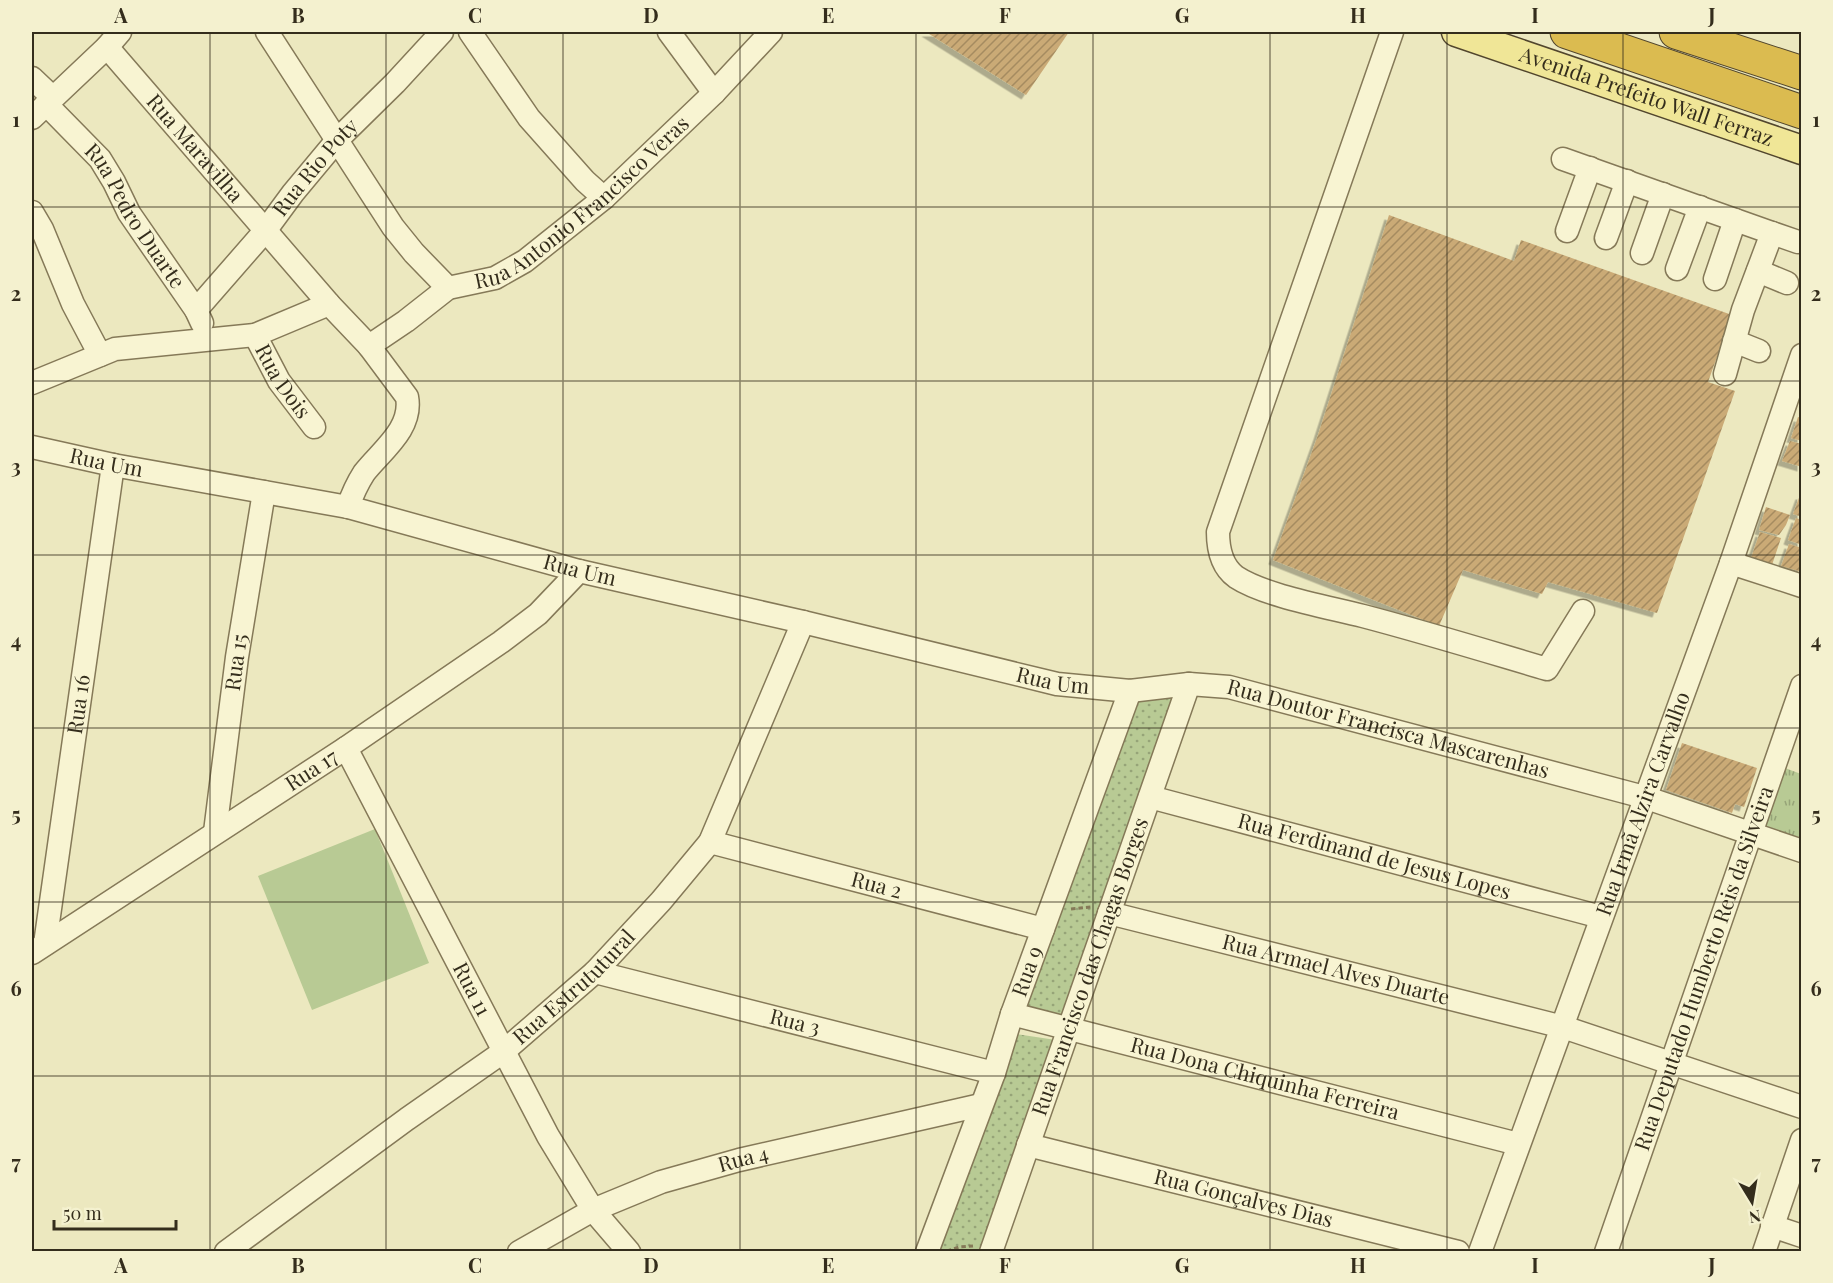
<svg xmlns="http://www.w3.org/2000/svg" width="1833" height="1283" font-family="'Playfair Display',serif">
<style>
.grass{fill:url(#grass-dots)}
.park{fill:url(#park-tufts)}
.pitch{fill:#b8ca94}
.building{fill:url(#building-hatch);filter:url(#shadow)}
.lines{fill:none;stroke-linecap:round;stroke-linejoin:round}
.minor-casing{stroke:#857958;stroke-width:25}
.major-casing{stroke:#52462d;stroke-width:31}
.highway-casing{stroke:#52462d;stroke-width:35}
.path{stroke:#857958;stroke-width:3;stroke-dasharray:4.5 3;stroke-linecap:butt}
.minor{stroke:#f8f4d2;stroke-width:22}
.major{stroke:#f0e697;stroke-width:28}
.highway{stroke:#dbbb50;stroke-width:33}
.grid{fill:none;stroke:#342d1c;stroke-width:1.5;stroke-opacity:0.55}
.labels{text-anchor:middle;stroke-width:6;stroke-linejoin:round;paint-order:stroke}
.street-label{font-size:21px;fill:#342d1c;stroke:#f4f1cf}
.neatline{fill:none;stroke:#342d1c;stroke-width:2}
.grid-label{font-size:20px;text-anchor:middle;font-weight:bold;fill:#342d1c}
</style>
<defs>
<pattern id="grass-dots" width="8" height="8" patternUnits="userSpaceOnUse" patternTransform="scale(1.5)"><rect width="8" height="8" fill="#b8ca94"/><path d="M2 2h.1M6 6h.1" fill="none" stroke="#96a478" stroke-width="1.8" stroke-linecap="round"/></pattern>
<pattern id="park-tufts" width="24" height="20" patternUnits="userSpaceOnUse" patternTransform="scale(1.5)"><rect width="24" height="20" fill="#b8ca94"/><path d="M3 7l-1-3M5 7V3M7 7l1-3M15 17l-1-3M17 17v-4M19 17l1-3" fill="none" stroke="#96a478"/></pattern>
<pattern id="building-hatch" width="6" height="6" patternUnits="userSpaceOnUse" patternTransform="scale(1.5)"><rect width="6" height="6" fill="#caaa76"/><path d="M-1 1l2-2M0 6l6-6M5 7l2-2" fill="none" stroke="#a58b60"/></pattern>
<filter id="shadow"><feDropShadow dx="-4.5" dy="4.5" stdDeviation="0" flood-color="#0004"/></filter>
</defs>
<rect width="100%" height="100%" fill="#ece8bf"/>
<!-- grass -->
<g class="grass">
<polygon points="1177,694 1064,1019 1018,1008 1130,702"/>
<polygon points="1016,1034 1056,1040 979,1251 935,1252"/>
</g>
<!-- park -->
<polygon class="park" points="1785,768 1801,774 1801,842 1764,830"/>
<!-- pitch -->
<polygon class="pitch" points="375,829 429,963 312,1010 258,876"/>
<!-- building -->
<g class="building">
<polygon points="926,32 1069,32 1026,95"/>
<polygon points="1389,215 1514,261 1521,240 1732,315 1708,382 1735,391 1657,613 1548,582 1542,594 1463,570 1439,626 1273,560 1318,435"/>
<polygon points="1798,417 1802,418 1802,441 1791,438"/>
<polygon points="1790,441 1802,444 1802,467 1782,461"/>
<polygon points="1800,495 1802,495 1802,517 1793,514"/>
<polygon points="1766,507 1790,515 1786,525 1779,535 1759,530"/>
<polygon points="1796,518 1802,520 1802,545 1788,540"/>
<polygon points="1760,532 1781,538 1772,565 1751,558"/>
<polygon points="1789,544 1802,548 1802,572 1781,566"/>
<polygon points="1682,743 1757,768 1744,807 1735,804 1732,813 1666,790"/>
</g>
<g class="lines">
<!-- minor casing -->
<g class="minor-casing">
<g id="minor">
<polyline points="267,32 393,227 414,253 448,288"/>
<polyline points="470,32 529,118 585,181 604,198"/>
<polyline points="669,32 714,93"/>
<path d="M1392,32L1218,532C1218,549 1221,566 1236,577C1265,596 1328,607 1363,616C1424,632 1486,651 1547,669L1583,611"/>
<path id="s1" d="M107,47L329,304L369,346L407,397C413,429 381,451 364,473C357,484 352,495 348,507"/>
<polyline points="32,78 52,97"/>
<path id="s2" d="M46,104L100,159L114,182L129,213L196,310L202,323"/>
<polyline points="32,118 107,47 120,32"/>
<polyline points="1563,159 1772,233 1743,310 1725,374"/>
<polyline points="32,212 42,229 73,304 100,355"/>
<polyline points="1567,231 1590,168"/>
<polyline points="1772,233 1798,242"/>
<polyline points="1606,238 1627,181"/>
<polyline points="1642,253 1663,194"/>
<polyline points="1677,269 1700,207"/>
<polyline points="1758,271 1787,283"/>
<polyline points="1715,279 1735,220"/>
<path id="s3" d="M196,310L265,231L293,193L338,139L395,83L442,32"/>
<path id="s4" d="M255,335L279,381L314,427"/>
<polyline points="1734,341 1759,351"/>
<path id="s5" d="M369,346L406,321L448,288L495,278L525,261L604,198L714,93L771,32"/>
<polyline points="32,383 115,349 255,335 329,304"/>
<path id="s6" d="M32,447L113,465L348,507L579,571L803,622L1057,684L1130,691L1189,684L1229,687L1644,797L1802,851"/>
<polyline points="1731,563 1802,586"/>
<path id="s7" d="M346,748L548,1136L593,1210L629,1252"/>
<path id="s8" d="M1150,797L1601,917"/>
<path id="s9" d="M215,832L237,657L264,492"/>
<path id="s10" d="M710,842L1043,929"/>
<path id="s11" d="M1109,913L1563,1027L1802,1107"/>
<path id="s12" d="M45,944L113,465"/>
<path id="s13" d="M32,953L346,748L501,642L538,614L579,571"/>
<path id="s14" d="M595,972L994,1073"/>
<path id="s15" d="M1012,1014L1518,1144"/>
<path id="s16" d="M1028,1145L1458,1252"/>
<polyline points="1772,1226 1802,1236"/>
<path id="s17" d="M226,1252L407,1119L503,1052L595,972L661,901L710,842L803,622"/>
<path id="s18" d="M519,1252L593,1210L661,1182L739,1160L981,1105"/>
<path id="s19" d="M927,1252L994,1073L1012,1014L1130,691"/>
<path id="s20" d="M991,1252L1189,684"/>
<path id="s21" d="M1480,1252L1731,563L1802,355"/>
<path id="s22" d="M1606,1252L1802,686"/>
<polyline points="1764,1252 1802,1140"/>
</g>
</g>
<!-- major casing -->
<g class="major-casing">
<g id="major">
<path id="s23" d="M1456,32L1802,150"/>
</g>
</g>
<!-- highway casing -->
<g class="highway-casing">
<g id="highway">
<polyline points="1567,32 1802,112"/>
<polyline points="1676,32 1802,73"/>
</g>
</g>
<!-- path -->
<g class="path">
<polyline points="1071,909 1091,907"/>
<polyline points="947,1251 959,1247 973,1246"/>
</g>
<!-- minor -->
<use href="#minor" class="minor"/>
<!-- major -->
<use href="#major" class="major"/>
<!-- highway -->
<use href="#highway" class="highway"/>
</g>
<!-- grid -->
<path class="grid" d="M210,32V1252M386,32V1252M563,32V1252M740,32V1252M916,32V1252M1093,32V1252M1270,32V1252M1447,32V1252M1623,32V1252M32,207H1802M32,381H1802M32,555H1802M32,728H1802M32,902H1802M32,1076H1802"/>
<g class="labels">
<!-- street labels -->
<g class="street-label">
<text dy="7" stroke="none"><textPath href="#s23" startOffset="201">Avenida Prefeito Wall Ferraz</textPath></text>
<text dy="7" stroke="none"><textPath href="#s1" startOffset="134">Rua Maravilha</textPath></text>
<text dy="7" stroke="none"><textPath href="#s3" startOffset="186">Rua Rio Poty</textPath></text>
<text dy="7" stroke="none"><textPath href="#s5" startOffset="260">Rua Antonio Francisco Veras</textPath></text>
<text dy="7" stroke="none"><textPath href="#s2" startOffset="144">Rua Pedro Duarte</textPath></text>
<text dy="7" stroke="none"><textPath href="#s4" startOffset="54">Rua Dois</textPath></text>
<text dy="7" stroke="none"><textPath href="#s6" startOffset="76">Rua Um</textPath></text>
<text dy="7" stroke="none"><textPath href="#s6" startOffset="562">Rua Um</textPath></text>
<text dy="7" stroke="none"><textPath href="#s9" startOffset="171">Rua 15</textPath></text>
<text dy="7" stroke="none"><textPath href="#s6" startOffset="1048">Rua Um</textPath></text>
<text dy="7" stroke="none"><textPath href="#s12" startOffset="242">Rua 16</textPath></text>
<text dy="7" stroke="none"><textPath href="#s6" startOffset="1390">Rua Doutor Francisca Mascarenhas</textPath></text>
<text dy="7" stroke="none"><textPath href="#s13" startOffset="334">Rua 17</textPath></text>
<text dy="7" stroke="none"><textPath href="#s21" startOffset="477">Rua Irmã Alzira Carvalho</textPath></text>
<text dy="7" stroke="none"><textPath href="#s8" startOffset="232">Rua Ferdinand de Jesus Lopes</textPath></text>
<text dy="7" stroke="none"><textPath href="#s10" startOffset="172">Rua 2</textPath></text>
<text dy="7" stroke="none"><textPath href="#s20" startOffset="302">Rua Francisco das Chagas Borges</textPath></text>
<text dy="7" stroke="none"><textPath href="#s22" startOffset="300">Rua Deputado Humberto Reis da Silveira</textPath></text>
<text dy="7" stroke="none"><textPath href="#s11" startOffset="234">Rua Armael Alves Duarte</textPath></text>
<text dy="7" stroke="none"><textPath href="#s19" startOffset="298">Rua 9</textPath></text>
<text dy="7" stroke="none"><textPath href="#s17" startOffset="438">Rua Estrututural</textPath></text>
<text dy="7" stroke="none"><textPath href="#s7" startOffset="272">Rua 11</textPath></text>
<text dy="7" stroke="none"><textPath href="#s14" startOffset="206">Rua 3</textPath></text>
<text dy="7" stroke="none"><textPath href="#s15" startOffset="261">Rua Dona Chiquinha Ferreira</textPath></text>
<text dy="7" stroke="none"><textPath href="#s18" startOffset="244">Rua 4</textPath></text>
<text dy="7" stroke="none"><textPath href="#s16" startOffset="222">Rua Gonçalves Dias</textPath></text>
</g>
</g>
<!-- border -->
<rect width="1833" height="1283" fill="none" stroke="#f4f1cf" stroke-width="66"/>
<!-- north arrow -->
<g transform="translate(1752 1202) rotate(169)" stroke="#f4f1cf" stroke-width="4.5" paint-order="stroke">
<path d="M0-4.5L10 22L0 15L-10 22Z" fill="#342d1c"/>
<text y="-9" font-size="16" font-weight="bold" text-anchor="middle" fill="#342d1c">N</text>
</g>
<!-- scale -->
<path d="M54 1220v9h122v-9" fill="none" stroke="#342d1c" stroke-width="3"/>
<text x="63" y="1220" font-size="18" fill="#342d1c" stroke="#f4f1cf" stroke-width="4.5" paint-order="stroke">50 m</text>
<rect x="33" y="33" width="1767" height="1217" class="neatline"/>
<g class="grid-label">
<text x="121" y="23">A</text>
<text x="298" y="23">B</text>
<text x="475" y="23">C</text>
<text x="651" y="23">D</text>
<text x="828" y="23">E</text>
<text x="1005" y="23">F</text>
<text x="1182" y="23">G</text>
<text x="1358" y="23">H</text>
<text x="1535" y="23">I</text>
<text x="1712" y="23">J</text>
<text x="16" y="127">1</text>
<text x="1816" y="127">1</text>
<text x="16" y="301">2</text>
<text x="1816" y="301">2</text>
<text x="16" y="474">3</text>
<text x="1816" y="474">3</text>
<text x="16" y="648">4</text>
<text x="1816" y="648">4</text>
<text x="16" y="822">5</text>
<text x="1816" y="822">5</text>
<text x="16" y="996">6</text>
<text x="1816" y="996">6</text>
<text x="16" y="1170">7</text>
<text x="1816" y="1170">7</text>
<text x="121" y="1273">A</text>
<text x="298" y="1273">B</text>
<text x="475" y="1273">C</text>
<text x="651" y="1273">D</text>
<text x="828" y="1273">E</text>
<text x="1005" y="1273">F</text>
<text x="1182" y="1273">G</text>
<text x="1358" y="1273">H</text>
<text x="1535" y="1273">I</text>
<text x="1712" y="1273">J</text>
</g>
</svg>
